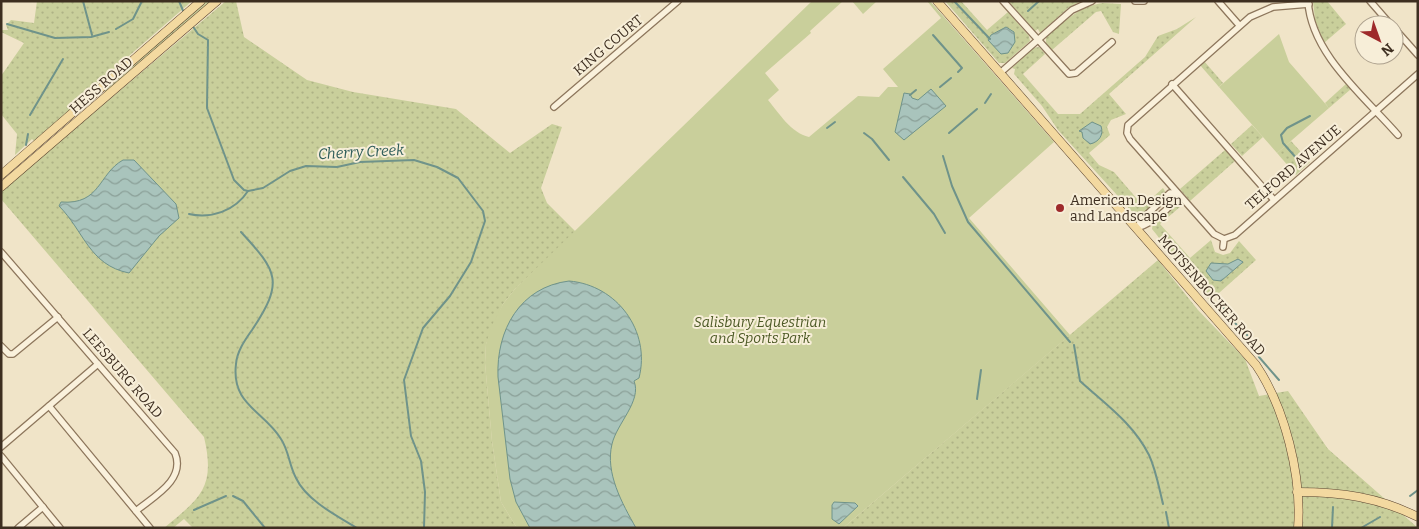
<svg xmlns="http://www.w3.org/2000/svg" width="1419" height="529" font-family="Bitter,serif">
<style>
.grass{fill:url(#grass-dots)}
.green{fill:#c9cf9b}
.water{fill:url(#water-waves);stroke:#6f938a}
.lines{fill:none;stroke-linecap:round;stroke-linejoin:round}
.stream{stroke:#6f938a;stroke-width:2}
.minor-casing{stroke:#8d765c;stroke-width:8}
.major-casing{stroke:#5b4430;stroke-width:9}
.minor{stroke:#faf1dc;stroke-width:5.5}
.major{stroke:#f3d9a0;stroke-width:8}
.poi-dot{fill:#9e2a2b;stroke:#f7eed8;stroke-width:2}
.labels{text-anchor:middle;stroke-width:4;stroke-linejoin:round;paint-order:stroke}
.street-label{font-size:14px;fill:#3d2e20;stroke:#f7eed8}
.poi-label{font-size:14px;fill:#3d2e20;stroke:#f7eed8;text-anchor:start}
.park-label{font-size:14px;font-style:italic;fill:#4d5a26;stroke:#f7eed8}
.water-label{font-size:15px;font-style:italic;fill:#2f5d5a;stroke:#f7eed8}
</style>
<defs>
<pattern id="grass-dots" width="8" height="8" patternUnits="userSpaceOnUse" patternTransform="scale(1.25)"><rect width="8" height="8" fill="#c9cf9b"/><path d="M2 2h.1M6 6h.1" fill="none" stroke="#aeb285" stroke-width="1.8" stroke-linecap="round"/></pattern>
<pattern id="water-waves" width="16" height="10" patternUnits="userSpaceOnUse" patternTransform="scale(1.25)"><rect width="16" height="10" fill="#a9c4bc"/><path d="M0 5q4-4 8 0t8 0" fill="none" stroke="#8ba098"/></pattern>
</defs>
<rect width="100%" height="100%" fill="#f0e4c8"/>
<!-- grass -->
<g class="grass">
<polygon points="37,1 192,1 91,89 92,91 35,142 32,139 15,155 17,134 1,114 1,76 24,43 1,32 2,30 8,30 6,25 11,20 34,23"/>
<polygon points="206,1 212,1 106,93 104,90"/>
<path d="M226,1H236L244,37L307,80L353,92L456,109L510,153L552,124L562,127L541,188L547,203L576,232L515,289L503,304L486,344L485,363L492,441L501,502L517,528H193L184,519L173,528H164C200,498 216,488 204,437L1,199V191Z"/>
<polygon points="945,1 961,1 987,30 1008,12 1029,36 1030,41 1005,63 999,63"/>
<polygon points="1008,1 1081,1 1068,8 1040,33 1038,29 1035,31"/>
<polygon points="1313,1 1327,1 1346,24 1324,43 1315,20"/>
<path d="M1103,3L1121,4L1119,34L1113,32L1101,11L1096,12L1052,50L1046,44V37C1064,22 1079,6 1103,3Z"/>
<polygon points="1196,17 1109,94 1126,114 1111,120 1107,127 1110,135 1089,153 1099,165 1114,172 1143,206 1163,188 1166,193 1142,215 1136,216 1058,130 1042,106 1014,74 1015,69 1012,68 1033,48 1039,47 1045,54 1023,74 1058,114 1080,114 1145,57 1158,36 1177,29"/>
<polygon points="1204,61 1223,83 1219,87 1200,65"/>
<polygon points="1347,83 1351,89 1329,108 1325,103"/>
<polygon points="1252,125 1263,137 1242,156 1231,144"/>
<polygon points="1291,141 1310,162 1296,175 1277,153"/>
<polygon points="1225,150 1235,161 1190,201 1180,189"/>
<polygon points="1176,203 1180,207 1160,224 1190,258 1211,240 1215,252 1223,255 1230,253 1239,241 1256,260 1210,301 1152,229 1153,223"/>
<polygon points="1158,260 1198,310 1245,359 1259,396 1288,391 1328,449 1418,528 843,528"/>
</g>
<!-- green -->
<g class="green">
<path d="M812,1H843L810,31L811,33L765,73L779,90L768,100C779,113 791,133 809,137L858,96L879,97L888,87H898L883,69L941,18L927,1H930L1054,142L969,218L1070,335L843,528H517L501,502L492,441L485,363L486,344L491,327L503,304L515,289Z"/>
<polygon points="852,1 877,1 863,14"/>
<polygon points="1279,34 1289,62 1329,108 1277,153 1219,87"/>
</g>
<!-- water -->
<g class="water">
<polygon points="1006,27 1014,32 1015,42 1008,53 1001,54 988,40 991,35"/>
<polygon points="931,89 946,106 904,140 895,132 904,93 910,94 912,98 918,100"/>
<path d="M1092,122L1101,126C1104,135 1099,142 1090,144L1083,138L1082,132L1079,131Z"/>
<path d="M123,160H134L176,204L179,218L159,236L129,273C89,265 84,231 59,206L61,202C101,205 98,174 123,160Z"/>
<polygon points="1238,259 1243,262 1221,281 1213,280 1206,271 1211,263 1228,264"/>
<path d="M569,281C617,285 651,331 639,378L634,381C642,401 617,423 612,444C605,473 622,503 636,528H530L516,502L510,479L498,377C496,330 520,287 569,281Z"/>
<polygon points="834,502 855,503 858,506 839,524 832,519 832,505"/>
</g>
<g class="lines">
<!-- stream -->
<g class="stream">
<polyline points="83,1 92,35"/>
<polyline points="179,1 184,13"/>
<polyline points="954,1 990,39"/>
<polyline points="1028,11 1039,1"/>
<polyline points="7,24 55,38 91,37 109,32"/>
<polyline points="192,25 198,34 208,40 207,108 234,180 244,190 248,191 263,188 290,171 306,166 337,167 360,162 414,160 437,167 458,178 483,211 485,221 471,262 450,296 423,328 404,380 411,436 421,461 425,492 424,528"/>
<polyline points="116,29 133,19 142,1"/>
<polyline points="933,35 962,68 958,72"/>
<polyline points="940,87 951,78"/>
<polyline points="910,95 916,90"/>
<polyline points="985,103 991,94"/>
<polyline points="30,115 63,59"/>
<polyline points="827,128 835,122"/>
<polyline points="864,133 872,139 889,160"/>
<polyline points="949,133 977,109"/>
<polyline points="26,145 28,134"/>
<polyline points="943,156 952,186 968,222 1070,342"/>
<polyline points="1298,160 1283,143 1281,135 1287,128 1310,116"/>
<polyline points="903,177 934,214 945,233"/>
<path d="M189,214C211,219 235,211 248,191"/>
<path d="M241,232C278,272 284,282 252,330C245,340 237,351 236,364C231,405 264,411 281,439C289,451 289,465 296,478C306,500 337,516 357,528"/>
<polyline points="1219,300 1230,318 1248,336"/>
<polyline points="1254,342 1259,357 1279,380"/>
<path d="M1074,345L1080,381C1105,404 1133,423 1149,455C1156,470 1159,488 1163,504"/>
<polyline points="977,399 981,370"/>
<polyline points="233,496 243,501 265,528"/>
<polyline points="1410,496 1418,490"/>
<polyline points="194,510 226,496"/>
<polyline points="1166,512 1169,528"/>
<polyline points="1332,528 1333,507"/>
<polyline points="1361,528 1380,517"/>
</g>
<!-- minor casing -->
<g class="minor-casing">
<g id="minor">
<polyline points="1003,1 1069,74 1076,73 1112,42"/>
<polyline points="1135,1 1144,1"/>
<polyline points="1218,1 1239,25"/>
<path d="M1308,1C1311,54 1365,97 1398,135"/>
<polyline points="1370,1 1391,25"/>
<polyline points="1394,28 1418,55"/>
<polyline points="1000,73 1072,10 1092,1"/>
<polyline points="1172,84 1274,200"/>
<polyline points="554,107 678,1"/>
<path d="M1170,193H1177C1174,208 1151,223 1137,228L1142,219Z"/>
<polyline points="1224,239 1214,234 1130,139 1127,133 1128,125 1250,17 1273,7 1309,4"/>
<polyline points="1224,239 1235,235 1418,74"/>
<polyline points="1223,247 1224,239"/>
<path d="M1,252L175,453C186,480 153,497 136,511"/>
<polyline points="1,346 9,354 13,354 58,317"/>
<polyline points="49,406 150,528"/>
<polyline points="1,447 98,364"/>
<polyline points="1,456 60,528"/>
<polyline points="18,528 43,507"/>
</g>
</g>
<!-- major casing -->
<g class="major-casing">
<g id="major">
<path d="M937,1L1256,365C1285,408 1302,476 1298,528"/>
<polyline points="1,175 201,1"/>
<polyline points="1,187 217,1"/>
<path d="M1297,492C1341,492 1378,497 1418,517"/>
</g>
</g>
<!-- minor -->
<use href="#minor" class="minor"/>
<!-- major -->
<use href="#major" class="major"/>
</g>
<!-- markers -->
<circle class="poi-dot" cx="1060" cy="208" r="5"/>
<g class="labels">
<!-- street labels -->
<g class="street-label">
<text transform="translate(608 45) rotate(-40)" y="5">KING COURT</text>
<text transform="translate(101 85) rotate(-41)" y="5">HESS ROAD</text>
<text transform="translate(1293 167) rotate(-41)" y="5">TELFORD AVENUE</text>
<text transform="translate(1212 295) rotate(49)" y="5">MOTSENBOCKER ROAD</text>
<text transform="translate(123 373) rotate(49)" y="5">LEESBURG ROAD</text>
</g>
<!-- poi labels -->
<g class="poi-label">
<text x="1070" y="205">American Design<tspan x="1070" dy="16">and Landscape</tspan></text>
</g>
<!-- park labels -->
<g class="park-label">
<text x="760" y="327">Salisbury Equestrian<tspan x="760" dy="16">and Sports Park</tspan></text>
</g>
<!-- water labels -->
<g class="water-label">
<text transform="translate(361 152) rotate(-3)" y="5">Cherry Creek</text>
</g>
</g>
<!-- border -->
<rect width="1419" height="529" fill="none" stroke="#3d2e20" stroke-width="5"/>
<!-- north arrow -->
<g transform="translate(1379 40) rotate(139)"><circle r="24" fill="#f7eed8" stroke="#ada18e"/>
<path d="M0-4L9 19L0 12L-9 19Z" fill="#9e2a2b"/>
<text y="-8" font-size="14" font-weight="bold" text-anchor="middle" fill="#3d2e20">N</text>
</g>
</svg>
